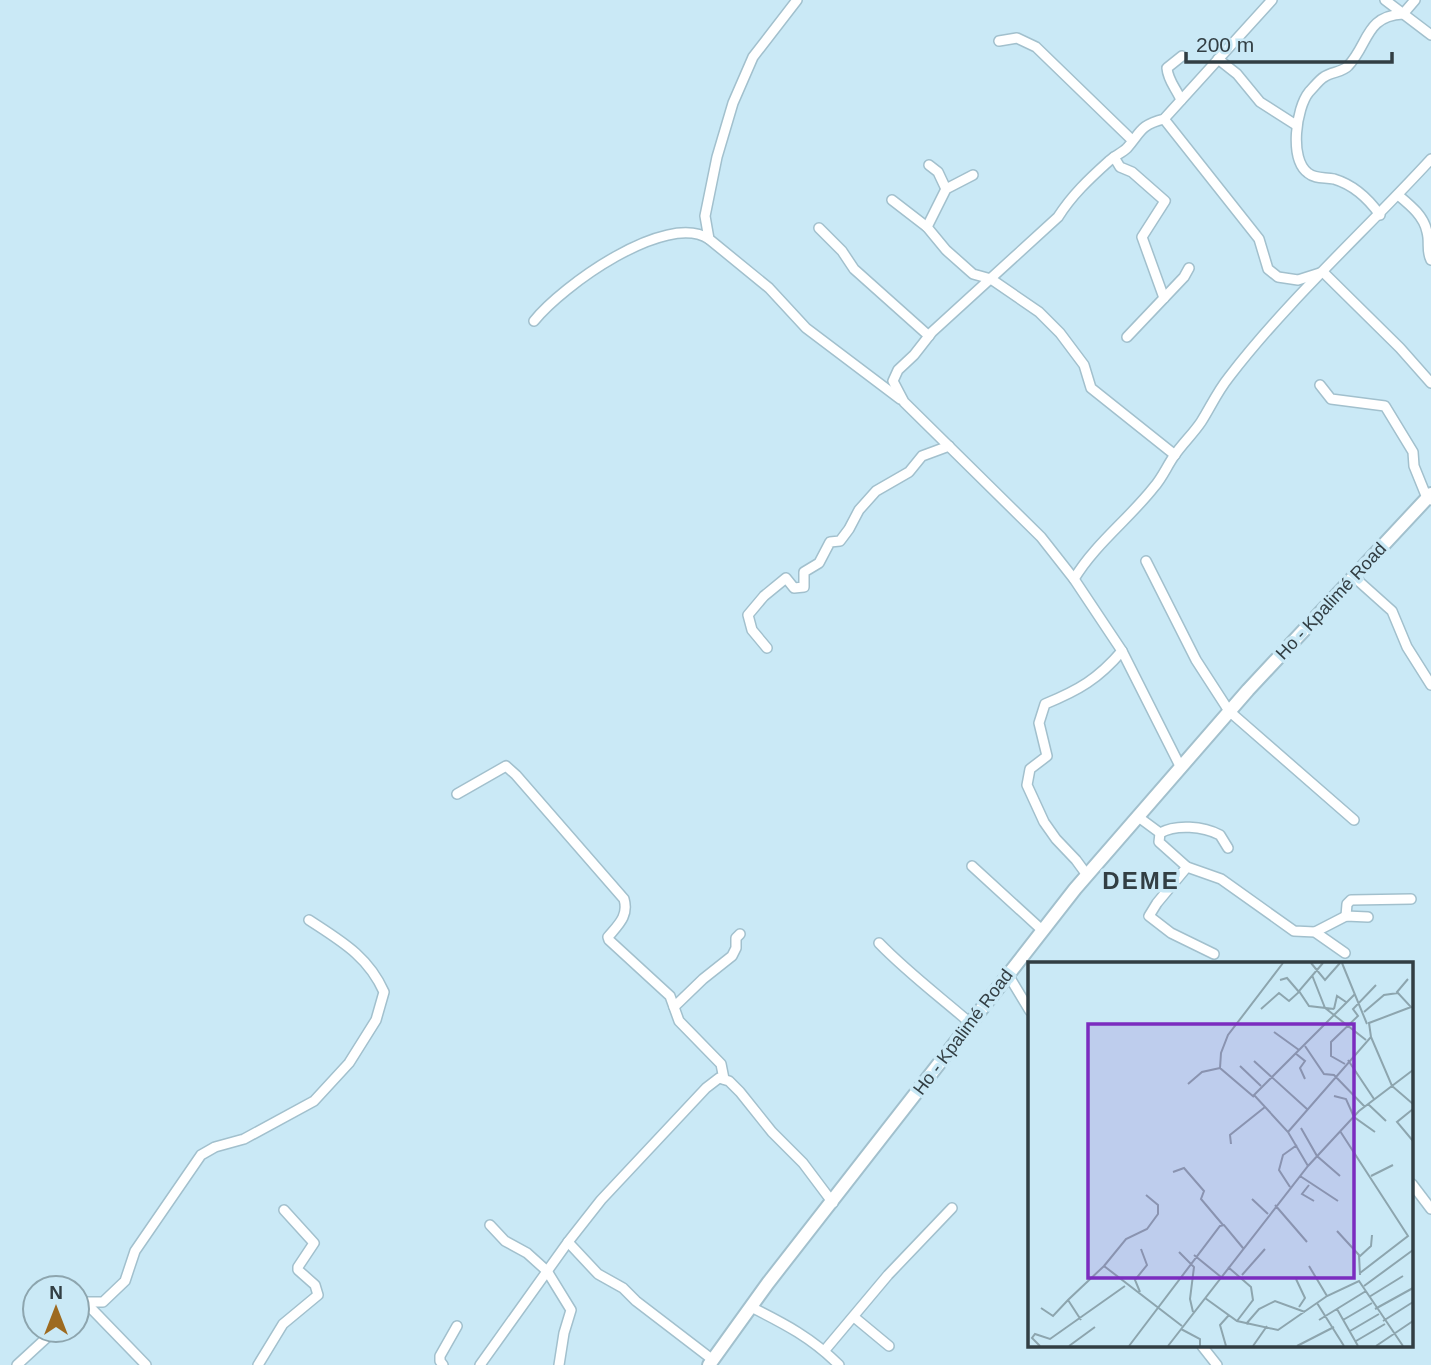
<svg xmlns="http://www.w3.org/2000/svg" width="1431" height="1365" font-family="Arial,sans-serif">
<style>
.lines{fill:none;stroke-linecap:round;stroke-linejoin:round}
.minor-casing{stroke:#a2c0cd;stroke-width:12}
.secondary-casing{stroke:#a2c0cd;stroke-width:16}
.minor{stroke:#fff;stroke-width:9}
.secondary{stroke:#fff;stroke-width:12}
.labels{text-anchor:middle;stroke-width:7;stroke-linejoin:round;paint-order:stroke}
.street-label{font-size:18px;fill:#323e43;stroke:#cae9f6}
.district-label{font-size:24px;font-weight:bold;letter-spacing:2px;fill:#323e43;stroke:#cae9f6}
.inset-road{fill:none;stroke:#8da5ae;stroke-width:2}
.view{fill:#7b2cbf;fill-opacity:0.15;stroke:#7b2cbf;stroke-width:3.5}
.inset-edge{fill:none;stroke:#323e43;stroke-width:3.5}
</style>
<rect width="100%" height="100%" fill="#cae9f6"/>
<g class="lines">
<!-- minor casing -->
<g class="minor-casing">
<g id="minor">
<polyline points="797,0 753,57 733,103 717,157 705,216 709,239 769,288 806,328 900,399"/>
<polyline points="1385,0 1431,35"/>
<polyline points="999,41 1017,38 1036,47 1132,140"/>
<polyline points="1218,59 1237,74 1260,102 1296,125"/>
<path d="M1181,100C1176,88 1168,81 1167,68L1182,56"/>
<polyline points="1164,119 1259,239 1268,269 1278,277 1298,280 1323,272 1400,348 1431,383"/>
<polyline points="1114,157 1120,167 1132,172 1165,201 1142,237 1164,298"/>
<polyline points="929,165 938,172 946,189"/>
<path d="M1398,195C1410,205 1424,216 1427,232C1430,242 1426,251 1431,260"/>
<polyline points="892,200 927,227 946,250 973,274 991,279 1039,312 1060,333 1084,365 1091,388 1175,455"/>
<path d="M1380,215C1368,198 1354,185 1334,179C1325,177 1315,179 1308,173C1289,159 1296,108 1309,92C1314,87 1319,80 1324,77C1331,72 1343,72 1348,66C1369,44 1365,16 1403,14L1415,0"/>
<polyline points="927,227 946,189 973,175"/>
<polyline points="819,228 842,251 854,269 929,336"/>
<path d="M534,321C562,286 666,211 709,239"/>
<polyline points="1127,337 1184,277 1189,268"/>
<polyline points="1320,385 1331,399 1385,406 1413,452 1414,466 1427,498 1431,500"/>
<polyline points="1146,561 1196,660 1229,711 1354,820"/>
<polyline points="1354,577 1392,611 1407,647 1431,685"/>
<path d="M1074,579C1095,544 1129,519 1154,487C1162,478 1167,466 1174,456C1182,444 1193,434 1201,422C1210,408 1217,392 1229,377C1289,299 1364,232 1431,159"/>
<polyline points="767,648 752,630 748,615 764,596 786,578 794,588 804,587 804,572 819,563 830,542 840,541 849,529 859,510 876,491 909,472 922,456 949,446"/>
<path d="M1180,766L1122,651L1074,579L1041,537L904,402L893,381L898,370L914,355L932,332L1058,217C1072,195 1089,179 1109,161C1114,156 1122,153 1127,148C1141,132 1140,125 1164,119L1272,0"/>
<path d="M457,794L506,766L516,775L624,899C629,916 618,925 608,937L609,940L670,996L679,1021L721,1064L724,1079"/>
<polyline points="1137,816 1160,833 1159,842 1187,867 1221,879 1294,931 1315,932 1345,953"/>
<path d="M1160,833C1176,824 1203,826 1220,835L1228,848"/>
<polyline points="972,866 1042,930"/>
<polyline points="1187,867 1157,903 1149,916 1171,933 1214,954"/>
<path d="M1087,875L1076,860L1056,839L1044,822L1027,785L1030,769L1047,756L1039,723L1045,704C1079,690 1098,679 1122,651"/>
<polyline points="1346,916 1347,904 1351,900 1411,899"/>
<polyline points="1315,932 1346,916 1368,917"/>
<path d="M879,943C907,972 939,996 969,1022"/>
<polyline points="1007,973 1030,1011"/>
<polyline points="674,1007 703,979 732,956 736,948 736,938 740,934"/>
<polyline points="1412,1184 1431,1209"/>
<polyline points="490,1225 505,1241 527,1253 547,1271 571,1310 564,1333 559,1365"/>
<polyline points="568,1242 598,1274 623,1288 636,1301 713,1360"/>
<path d="M85,1302H103L125,1281L135,1251L201,1155L215,1147L244,1139L314,1101L349,1063L376,1020L384,992C368,956 341,941 309,920"/>
<path d="M751,1307C785,1324 812,1338 839,1365"/>
<polyline points="77,1309 85,1302 146,1365"/>
<polyline points="854,1317 889,1346"/>
<polyline points="1202,1346 1217,1365"/>
<polyline points="825,1350 888,1275 952,1208"/>
<polyline points="17,1365 55,1330"/>
<polyline points="258,1365 283,1324 318,1295 315,1285 298,1270 298,1267 314,1243 284,1210"/>
<polyline points="443,1365 440,1361 440,1356 457,1326"/>
<polyline points="480,1365 568,1242 601,1200 706,1088 719,1078 729,1081 740,1092 772,1132 803,1163 833,1203"/>
</g>
</g>
<!-- secondary casing -->
<g class="secondary-casing">
<polyline id="secondary" points="709,1365 768,1283 1075,889 1248,690 1431,494"/>
</g>
<!-- minor -->
<use href="#minor" class="minor"/>
<!-- secondary -->
<use href="#secondary" class="secondary"/>
</g>
<g class="labels">
<!-- street labels -->
<g class="street-label">
<text transform="translate(1331 601) rotate(-47)" y="6">Ho - Kpalimé Road</text>
<text transform="translate(963 1032) rotate(-53)" y="6">Ho - Kpalimé Road</text>
</g>
<!-- district labels -->
<g class="district-label">
<text x="1141" y="889">DEME</text>
</g>
</g>
<!-- overview -->
<g transform="translate(1028 962)">
<rect width="385" height="385" fill="#cae9f6"/>
<path class="inset-road" d="M283,1L297,18L312,1M295,1L271,29L281,44L306,47M314,1L339,62M284,13L297,46L338,78M233,47L251,31L261,39L271,30L259,16L252,18M306,47L309,34L318,40M336,50L356,33L370,31M246,70L271,88M343,75L364,124L385,142M277,84L296,112L306,113L337,145M267,91L277,99L272,106L277,117M320,98L346,137M226,99L279,147M317,102L303,94V80L330,54L325,47L348,23M212,104L233,124M160,122L174,110L192,106M306,134L318,137L326,155L347,170M226,135L192,106L193,91L200,73L255,1M340,142L358,159M385,147L369,160L385,179M273,166L289,194L312,214M312,169L380,274L332,311M260,170L343,75L341,61L383,45L369,30L380,17M203,182L202,173L237,145M280,204L260,170L226,133L327,32M145,210L156,206L176,229L173,237L195,263M272,214L310,239M343,214L365,203M281,223L274,232L286,239M262,225L251,208L255,193L269,183M224,237L240,252M247,243L279,280M309,269L331,293L332,313M151,290L166,305L162,337L165,350M166,293L193,315M331,295L343,284L344,273M76,304L98,277L119,267L130,252V243L118,233M281,304L299,334M200,305L223,325L225,338L209,359M214,313L237,287M268,317L277,336L271,345M336,324L385,288M112,330L107,318L119,303L113,287M341,335L375,314M177,336L209,359L250,368L299,334L331,319L375,384M289,341L316,384M13,346L25,354L40,338M309,347L330,384M347,347L385,326M53,358L40,338L76,304L154,364M291,358L338,329M315,358L344,341M355,359L385,340M218,362L231,347L247,339L277,350M153,367L172,377V384M322,369L351,352M328,379L357,362M12,384L4,376L7,372L22,377L97,324M41,384L67,365M101,384L192,264L196,263L215,286M140,384L280,204L331,149L385,108M198,384L192,363L201,353M225,384L239,364M269,384L306,365M348,384L385,359"/>
<path class="view" d="M60,62H326V316H60Z"/>
<rect width="385" height="385" class="inset-edge"/>
</g>
<!-- north arrow -->
<g transform="translate(56 1309)"><circle r="33" fill="#cae9f6" stroke="#8da5ae" stroke-width="2"/>
<path d="M0-5L12 26L0 18L-12 26Z" fill="#9d6a20"/>
<text y="-10" font-size="19" font-weight="bold" text-anchor="middle" fill="#323e43">N</text>
</g>
<!-- scale -->
<path d="M1186 52v10h206v-10" fill="none" stroke="#323e43" stroke-width="3.5"/>
<text x="1196" y="52" font-size="21" fill="#323e43" stroke="#cae9f6" stroke-width="5" paint-order="stroke">200 m</text>
</svg>
